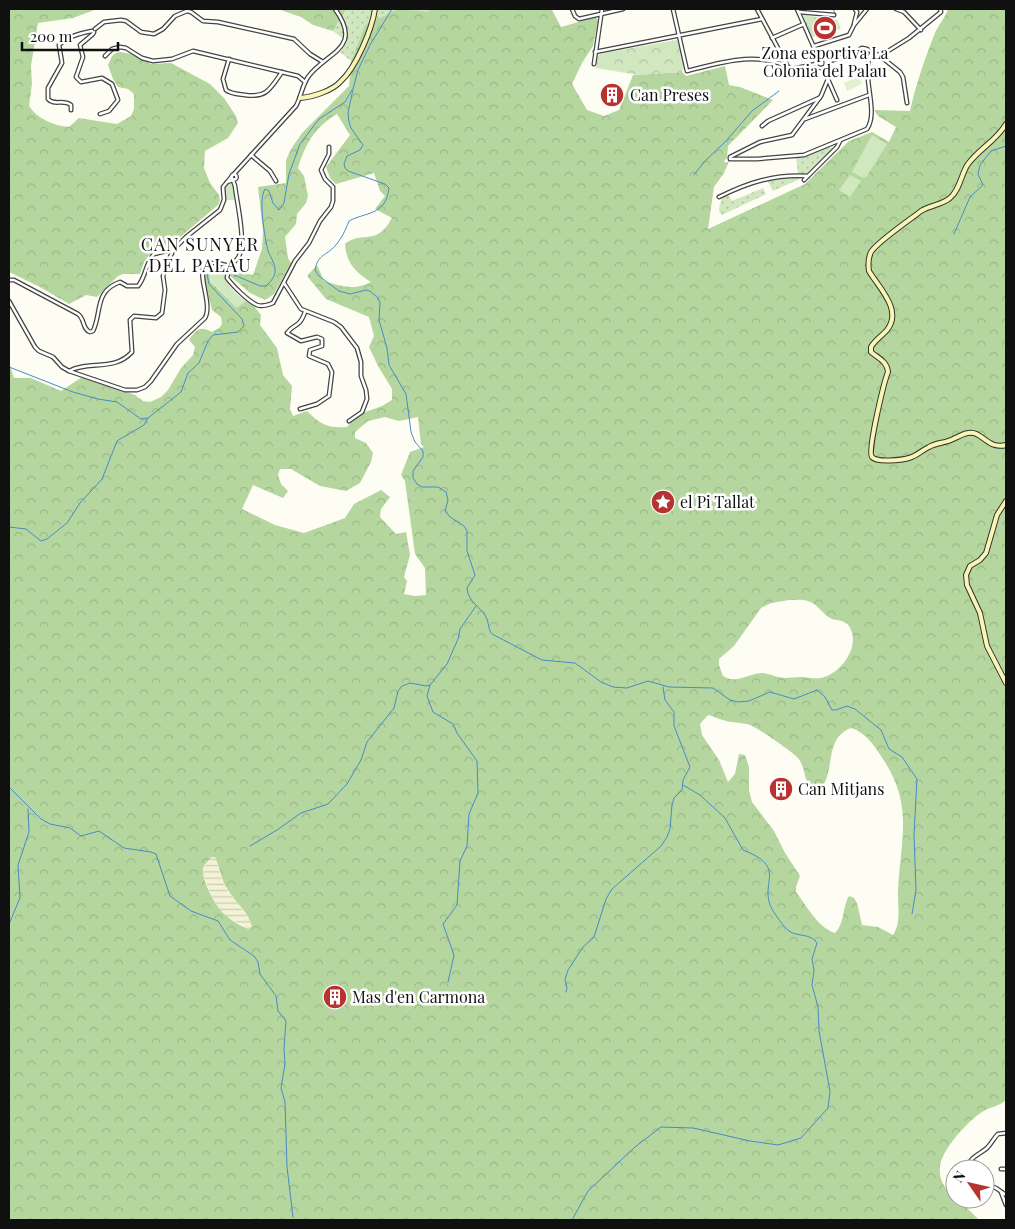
<svg xmlns="http://www.w3.org/2000/svg" width="1015" height="1229" font-family="'Playfair Display',serif">
<style>
.farmland{fill:url(#farmland-rules)}
.grass{fill:url(#grass-dots)}
.forest{fill:url(#forest-crowns);fill-rule:evenodd}
.park{fill:url(#park-crowns)}
.garden{fill:#d1e7bf}
.pitch{fill:#e2efd0}
.lines{fill:none;stroke-linecap:round;stroke-linejoin:round}
.stream{stroke:#488bc4;stroke-width:1}
.street-casing{stroke:#434343;stroke-width:5}
.secondary-casing{stroke:#323232;stroke-width:6}
.street{stroke:#fff;stroke-width:2.5}
.secondary{stroke:#f9f5b4;stroke-width:4}
.labels{text-anchor:middle;stroke-width:5;stroke-linejoin:round;paint-order:stroke}
.poi-label{font-size:16px;fill:#101010;stroke:#fff;text-anchor:start}
.neighbourhood-label{font-size:18px;letter-spacing:1px;fill:#101010;stroke:#fff}
</style>
<defs>
<pattern id="farmland-rules" width="6" height="5" patternUnits="userSpaceOnUse" patternTransform="scale(1.25)"><rect width="6" height="5" fill="#f3f2d5"/><path d="M0 2.5h6" fill="none" stroke="#cfceb6"/></pattern>
<pattern id="grass-dots" width="8" height="8" patternUnits="userSpaceOnUse" patternTransform="scale(1.25)"><rect width="8" height="8" fill="#d1e7bf"/><path d="M2 2h.1M6 6h.1" fill="none" stroke="#b2c5a3" stroke-width="1.8" stroke-linecap="round"/></pattern>
<pattern id="forest-crowns" width="20" height="18" patternUnits="userSpaceOnUse" patternTransform="scale(1.25)"><rect width="20" height="18" fill="#b5d79f"/><path d="M2 6a3 3 0 1 1 6 0M12 15a3 3 0 1 1 6 0" fill="none" stroke="#9bb888"/></pattern>
<pattern id="park-crowns" width="20" height="18" patternUnits="userSpaceOnUse" patternTransform="scale(1.25)"><rect width="20" height="18" fill="#d1e7bf"/><path d="M2 6a3 3 0 1 1 6 0M12 15a3 3 0 1 1 6 0" fill="none" stroke="#b2c5a3"/></pattern>
</defs>
<rect width="100%" height="100%" fill="#fefdf4"/>
<!-- farmland -->
<polygon class="farmland" points="212,857 215,857 222,880 228,891 250,920 252,926 249,929 227,917 220,910 209,891 203,874 204,867"/>
<!-- grass -->
<g class="grass">
<polygon points="345,9 429,9 428,12 365,25 351,61 340,52 346,41 333,31 346,11"/>
<polygon points="829,147 832,149 806,174 798,174 796,157"/>
<polygon points="775,178 802,178 773,191 767,180"/>
<path d="M763,188L766,194L722,215C716,210 721,204 722,197L728,194L732,201Z"/>
</g>
<!-- forest -->
<g class="forest">
<path d="M9,9H97L73,18L38,23L31,66L32,84L29,106C37,119 55,126 69,127L79,118L117,124L131,116L134,109V94L128,89L118,87L113,79L108,65L112,56L116,53L121,52L131,54L151,64L171,63L210,84L224,98L236,116L238,123L228,138L205,151L204,168L210,183L219,195L220,200L218,205L172,244L151,253L144,262L140,274H123L118,276L97,297L86,295L69,304L40,287L9,272Z"/>
<polygon points="278,9 345,9 346,10 333,31 313,25 301,17"/>
<path d="M399,9L428,12L429,9H540L552,10L561,27L596,17L598,21L593,46L582,63L572,84L587,110L604,116L619,110L633,75L682,72L686,76L725,66L729,85L740,87L773,100L728,146L727,158L724,161L726,163L729,161L724,173L714,187L708,229L805,184L849,141L872,132L889,142L896,127L878,116L874,110L910,111C916,84 925,58 935,33C939,24 945,18 948,9H1006V1100C1000,1106 990,1107 982,1112C968,1121 941,1150 940,1167C938,1180 946,1190 955,1197V1199L961,1202L979,1220H9V362L14,378H31L61,391L82,377L135,395L143,401L150,402L161,397L168,390L181,368L193,355L195,347L189,340C191,336 198,327 204,329C207,329 209,331 212,332L219,328L222,324L221,317L212,310L204,277L206,269L215,264L223,267L225,274L218,271L209,275L211,282L236,307L246,301L254,306L261,315L260,325L277,348L283,375L292,386L290,409L293,416L307,411C321,425 327,428 347,427L357,415L382,406L392,400V389L378,366L369,347L374,336L369,317L326,299L307,276L317,265L324,281C340,286 355,291 371,282C356,273 346,263 345,244C358,233 372,241 382,231C386,228 389,223 392,218L375,209L385,196L380,191L374,173L336,184L330,178L326,167L350,135L337,114C316,126 305,144 298,168L304,176L308,196L306,203L297,214L296,224L285,237L288,258L291,263L274,294L265,300L250,293L230,276L231,270L253,275L262,249L263,231L258,187L286,183V160L291,149L302,133L349,86L351,61L365,25ZM385,417L399,421L418,417L421,444L424,447L410,452L401,475L405,481L415,554L425,568L426,595L415,596L404,594L407,581L404,577L410,555L406,532L396,534L380,517L381,509L390,497L381,490L354,504L345,518L304,533L275,525L242,509L253,485L283,498L288,491L281,484L278,475L280,469H291L320,486L346,491L360,483L371,462L373,453L366,443L355,438V432L368,421ZM789,600C795,600 802,599 808,601C818,604 823,615 832,619C839,621 845,620 849,626C862,646 840,675 820,678C813,679 807,677 801,677C795,677 790,678 785,678C778,678 771,674 763,673C748,673 737,685 723,676L719,665V659L734,646L761,608L771,603ZM708,715C713,716 718,719 723,720C731,723 741,722 750,725C758,728 792,751 798,758C807,769 803,787 817,794C838,773 822,739 851,728C865,732 873,744 881,756C914,804 901,836 898,890C897,905 902,921 893,935L878,927L862,925L857,903L854,898L849,896C842,908 845,923 835,933C817,927 807,906 796,892V887L800,876L784,851L774,831L752,802L749,790V767L745,755L739,754L735,774L728,782L719,760L702,735L700,724ZM212,857H215C220,868 221,880 228,890C236,903 248,912 252,926L249,929C240,926 229,919 222,912C215,904 199,877 204,866C206,863 209,860 212,857Z"/>
</g>
<!-- park -->
<g class="park">
<polygon points="803,15 837,20 841,29 812,37"/>
<polygon points="676,40 678,41 684,67 682,72 638,75 596,68 597,57 599,54"/>
</g>
<!-- garden -->
<g class="garden">
<polygon points="872,135 887,144 867,176 863,178 852,172"/>
<polygon points="850,175 861,181 850,197 839,190"/>
<polygon points="231,182 233,186 235,200 226,200 224,189 228,184"/>
<path d="M218,271L225,274C227,287 236,294 246,301L237,308L211,281L209,275Z"/>
</g>
<!-- pitch -->
<g class="pitch">
<polygon points="832,22 835,30 818,34 815,27"/>
<polygon points="859,76 862,84 847,91 844,83"/>
</g>
<g class="lines">
<!-- stream -->
<g class="stream">
<path d="M392,9L370,45L358,70L353,89L348,113L349,122L351,128L363,145L360,150L347,156L344,164L345,168L348,171L385,184L389,188C386,216 365,212 349,221C345,231 342,238 335,246C326,256 318,254 315,270L319,276L339,291L350,294L366,290L370,291L378,298L380,303L379,320L387,348L389,365L406,394L411,432L415,442L423,451V457L413,471V478L417,484L422,487H438L446,492L448,500L445,511L450,517L464,526L467,531V551L475,575L467,588C468,603 482,607 487,619C489,625 488,629 492,634L542,660L575,663L601,682L613,687L627,688L648,681L669,687L713,688L730,700L738,702L749,701L770,692L794,699L817,690L825,697L832,710H836L847,706L855,709L881,730L889,749L902,757L917,779L914,835L916,890L912,914"/>
<polyline points="833,9 835,13"/>
<polyline points="694,175 704,162 726,141 752,111 779,91"/>
<polyline points="954,234 970,197 983,185 978,174 980,165 991,151 1006,146"/>
<path d="M9,367L73,392L98,399L117,402L141,419L148,418L181,392L188,373L199,363L208,341L213,335L238,332L244,326L242,319L209,284L207,274L209,271L218,268L260,286H266C270,282 274,278 275,273C276,265 271,258 268,251C265,239 258,199 265,189L269,191L273,203L279,210L284,203L289,174L300,144L319,119L345,102L352,90"/>
<polyline points="9,527 26,529 41,541 47,539 67,523 80,503 102,479 117,441 144,425 148,418"/>
<polyline points="430,685 427,696 433,712 453,724 457,733 477,761 478,793 469,814 467,846 460,861 457,905 443,924 454,955 448,982"/>
<polyline points="9,787 41,819 50,824 70,828 81,836 99,831 124,848 151,852 156,854 170,896 191,911 218,921 230,940 254,956 258,962 260,974 276,996 278,1011 286,1021 284,1049 285,1064 281,1088 285,1102 287,1167 293,1217"/>
<polyline points="250,846 277,830 301,813 328,804 347,784 361,760 367,742 394,708 398,691 402,686 410,683 426,686 430,685 447,664 458,639 460,629 476,606"/>
<polyline points="9,924 20,898 18,865 29,832 28,809"/>
<polyline points="566,992 567,988 565,979 568,970 583,947 594,937 606,899 612,889 661,846 667,837 670,829 672,805 674,798 682,790 683,780 690,767 674,726 674,712 665,700 663,687"/>
<path d="M572,1220L588,1191L635,1147L661,1127L693,1128L750,1141L778,1145L801,1138L828,1108L830,1091L819,1031L818,1007L812,985L814,970L812,959L817,943C811,933 797,937 789,931C783,926 776,916 772,909C758,882 789,868 743,850L725,818L700,795L683,785"/>
</g>
<!-- street casing -->
<g class="street-casing">
<g id="street">
<polyline points="572,9 575,16 579,19 623,9"/>
<path d="M673,9L687,71C722,62 759,50 792,69L816,64"/>
<polyline points="757,9 787,65"/>
<polyline points="797,9 819,59"/>
<polyline points="896,9 904,12 921,30"/>
<polyline points="799,12 834,15"/>
<polyline points="854,24 857,12 855,9"/>
<polyline points="95,29 104,22 121,20 126,21 141,32 154,34 163,29 175,16 187,11 191,12 203,21 218,22 294,39 310,54 323,62"/>
<polyline points="94,32 93,34 80,45 83,57 76,77 81,82 102,78 112,84 118,100 109,111 100,114"/>
<polyline points="772,38 804,24"/>
<polyline points="814,46 849,35 854,25 867,9"/>
<polyline points="595,52 762,19"/>
<polyline points="105,56 112,49 120,47 126,48 142,58 153,61 172,59 193,51 298,76 305,82"/>
<polyline points="880,56 909,38 941,12 940,9"/>
<circle cx="821" cy="63" r="5"/>
<path d="M229,59L223,79L226,90C231,94 238,94 245,95C267,98 270,89 282,72"/>
<polyline points="826,62 850,55 862,48 867,49 880,56 900,72 903,77 907,103"/>
<polyline points="594,64 602,9"/>
<polyline points="823,68 837,100"/>
<path d="M828,79L821,96L792,135L760,142L730,157V159H757L804,155L867,129C880,110 859,74 872,52"/>
<path d="M71,110V105C63,99 54,106 48,99V88L62,63L59,45C67,37 81,33 92,31"/>
<polyline points="805,119 869,95"/>
<polyline points="762,126 768,121 819,98"/>
<polyline points="251,155 270,171 276,181"/>
<circle cx="234" cy="177" r="2.5"/>
<path d="M233,175L296,106C301,97 302,86 308,77C326,52 364,49 335,9"/>
<polyline points="804,180 837,147 840,141"/>
<path d="M227,182L233,180L235,186C237,204 247,243 238,258C236,261 232,263 229,266"/>
<path d="M719,197C749,182 775,174 808,176"/>
<path d="M229,266L227,278C233,286 248,301 257,305C262,307 268,305 273,303L295,261L309,243L320,221L331,207L333,201V187L325,179L321,170L329,154V147"/>
<path d="M9,280H14L78,314C85,319 82,329 90,332L93,331C102,313 94,291 120,282L127,286H138C146,277 145,264 154,254L174,249"/>
<polyline points="284,283 301,309 334,322 341,327 357,348 361,362 361,376 366,390 367,399 362,412 349,421"/>
<path d="M9,301L35,347L39,351L53,357L62,367L69,371L125,390H137L145,387L151,381L177,344L205,318C216,298 180,250 229,266"/>
<path d="M69,371C89,360 114,372 132,352L130,320L134,316L156,318L162,313L165,290L163,276L170,257L174,249L186,237L220,210L224,200L223,187L232,176"/>
<path d="M300,409L317,404L329,396L332,372L328,364L309,356L310,350L322,346V339L317,337L301,341L287,333C294,323 299,329 305,312"/>
<path d="M967,1169C969,1157 979,1155 987,1148C991,1144 994,1138 998,1134L1006,1133"/>
<polyline points="1001,1169 1006,1169"/>
<polyline points="985,1184 996,1188 1006,1195"/>
<polyline points="1001,1192 1006,1205"/>
</g>
</g>
<!-- secondary casing -->
<g class="secondary-casing">
<g id="secondary">
<path d="M300,98C312,97 332,91 340,82C356,68 372,29 375,9"/>
<path d="M1006,124C996,141 980,148 968,164C961,174 960,190 950,198C942,205 930,205 921,211C911,219 877,242 871,252C868,258 868,264 869,271C879,288 903,310 887,330C882,336 875,340 871,347V352C878,358 887,361 888,372C884,382 867,452 872,457C877,463 902,460 909,458C917,456 922,450 929,447C935,443 944,443 951,440C956,438 962,434 968,433C982,430 987,450 1006,445"/>
<polyline points="1006,501 997,515 986,553 980,560 970,566 966,575 967,585 980,613 987,646 1006,683"/>
</g>
</g>
<!-- street -->
<use href="#street" class="street"/>
<!-- secondary -->
<use href="#secondary" class="secondary"/>
</g>
<!-- icons -->
<defs>
<g id="stadium-disc" transform="scale(1.25)"><circle r="9.5" fill="#b63331" stroke="#fff"/><path d="M0-5a6.5 5 0 1 0 0 10a6.5 5 0 1 0 0-10ZM-3.5-1.8h7v3.6h-7Z" fill="#fff"/></g>
<g id="building-disc" transform="scale(1.25)"><circle r="9.5" fill="#b63331" stroke="#fff"/><path d="M-4-6H4V6H1V3H-1V6H-4ZM-2.5-4.3h1.7v1.8h-1.7ZM.8-4.3h1.7v1.8H.8ZM-2.5-1h1.7V.8h-1.7ZM.8-1h1.7V.8H.8Z" fill="#fff"/></g>
<g id="sight-disc" transform="scale(1.25)"><circle r="9.5" fill="#b63331" stroke="#fff"/><path d="M0-6L1.8-2.2L6-1.7L2.9 1.2L3.7 5.4L0 3.3L-3.7 5.4L-2.9 1.2L-6-1.7L-1.8-2.2Z" fill="#fff"/></g>
</defs>
<g fill-rule="evenodd">
<use href="#stadium-disc" x="825" y="28"/>
<use href="#building-disc" x="612" y="95"/>
<use href="#sight-disc" x="663" y="502"/>
<use href="#building-disc" x="781" y="789"/>
<use href="#building-disc" x="335" y="997"/>
</g>
<g class="labels">
<!-- poi labels -->
<g class="poi-label">
<text x="825" y="59" text-anchor="middle">Zona esportiva La<tspan x="825" dy="18">Colonia del Palau</tspan></text>
<text x="630" y="101">Can Preses</text>
<text x="680" y="508">el Pi Tallat</text>
<text x="798" y="795">Can Mitjans</text>
<text x="352" y="1003">Mas d'en Carmona</text>
</g>
<!-- neighbourhood labels -->
<g class="neighbourhood-label">
<text x="200" y="251">CAN SUNYER<tspan x="200" dy="21">DEL PALAU</tspan></text>
</g>
</g>
<!-- border -->
<rect width="1015" height="1229" fill="none" stroke="#101010" stroke-width="20"/>
<!-- north arrow -->
<g transform="translate(970 1184) rotate(304)"><circle r="24" fill="#ffffff" stroke="#9f9f9f"/>
<path d="M0-4L9 19L0 12L-9 19Z" fill="#b63331"/>
<text y="-8" font-size="14" font-weight="bold" text-anchor="middle" fill="#101010">N</text>
</g>
<!-- scale -->
<path d="M22 42v8h96v-8" fill="none" stroke="#101010" stroke-width="2.5"/>
<text x="30" y="42" font-size="15" fill="#101010" stroke="#ffffff" stroke-width="4" paint-order="stroke">200 m</text>
</svg>
